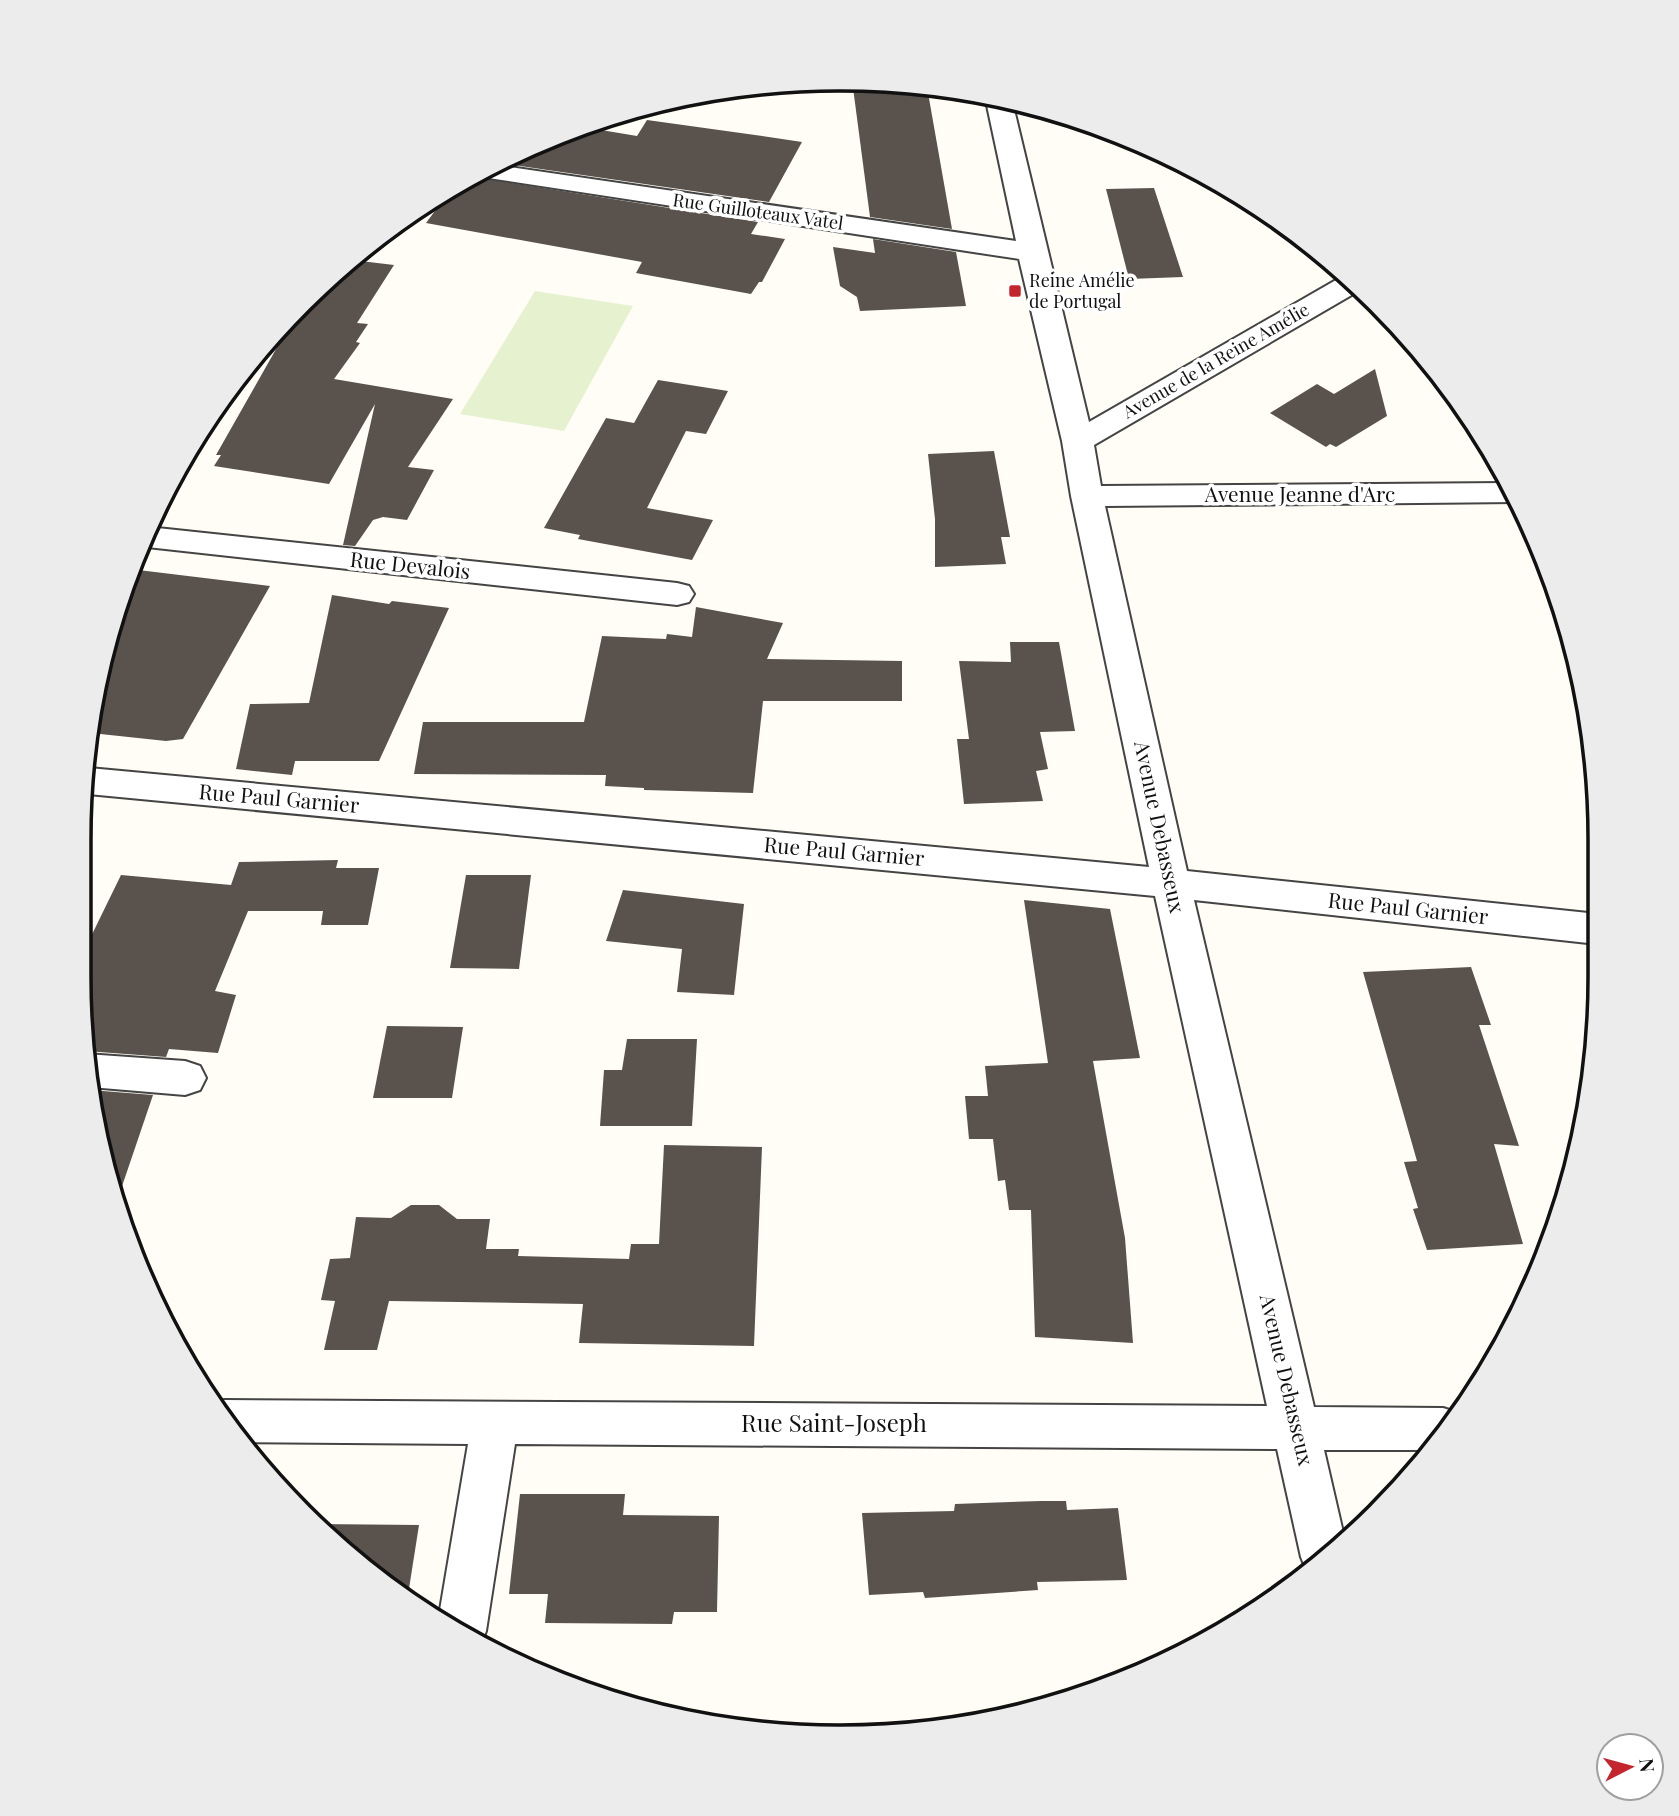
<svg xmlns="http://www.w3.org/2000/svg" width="1679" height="1816" font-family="'Playfair Display',serif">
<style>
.pitch{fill:#e6f2cf}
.building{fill:#5a524d}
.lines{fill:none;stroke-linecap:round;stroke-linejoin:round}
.street-casing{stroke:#444;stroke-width:4}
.street{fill:#fff;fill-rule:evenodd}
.poi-dot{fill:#c4262e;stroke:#fff;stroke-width:2.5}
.labels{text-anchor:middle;stroke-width:7;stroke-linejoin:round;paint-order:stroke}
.far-street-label{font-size:18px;fill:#111;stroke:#fff}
.far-poi-label{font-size:18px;fill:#111;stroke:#fff;text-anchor:start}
.street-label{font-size:21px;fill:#111;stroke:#fff}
.near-street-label{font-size:24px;fill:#111;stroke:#fff}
.rim{fill:none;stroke:#111;stroke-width:3.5}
</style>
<rect width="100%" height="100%" fill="#fffdf5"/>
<!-- pitch -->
<polygon class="pitch" points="535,291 633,306 564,431 460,414"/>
<!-- building -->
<g class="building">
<polygon points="852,80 927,87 952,229 870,217"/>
<polygon points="647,120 755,135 802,142 769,202 499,163 549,137 589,124 589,128 637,136"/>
<polygon points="473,177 758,222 751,234 785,239 762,282 759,282 751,294 636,273 642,262 426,223 452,188"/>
<polygon points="1154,188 1183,277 1129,279 1106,189"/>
<polygon points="873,239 956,252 966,306 860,311 857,297 840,286 833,247 875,253"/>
<polygon points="352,260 394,265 357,323 368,324 356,342 360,343 334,379 453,399 408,467 434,470 407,520 383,517 373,520 355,546 343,545 375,404 329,484 214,466 221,455 216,455 305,298"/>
<polygon points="1375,369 1387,416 1336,447 1330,444 1326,447 1270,413 1317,384 1334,394"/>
<polygon points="658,380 728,391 706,434 686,431 647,508 713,520 692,560 578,539 580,535 544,528 606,418 634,423"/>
<polygon points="994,451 1010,537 1001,537 1006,564 935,567 935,519 928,454"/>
<polygon points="130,569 270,586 183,739 166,741 91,733 93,691"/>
<polygon points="332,595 389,604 392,601 449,608 379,761 295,761 292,775 236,769 250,704 309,703"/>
<polygon points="696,607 783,623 767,659 902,661 902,701 763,701 753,793 644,790 644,788 605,786 606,775 414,774 423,722 584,722 602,636 666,639 667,634 692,637"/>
<polygon points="1010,642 1059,642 1075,731 1040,732 1048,769 1036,771 1043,801 964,804 957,739 969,739 959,661 1011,662"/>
<polygon points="338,860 336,868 379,868 368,925 321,925 323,911 248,911 215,991 236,995 218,1053 169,1049 166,1057 86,1051 79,976 80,959 121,875 231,885 239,862"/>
<polygon points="466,875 531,875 519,969 450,968"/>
<polygon points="623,890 744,904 734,995 677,992 682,949 606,941"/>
<polygon points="1024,900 1110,909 1140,1058 1093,1061 1125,1238 1133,1343 1035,1337 1031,1210 1009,1210 1005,1180 998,1181 993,1139 969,1139 965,1096 988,1096 985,1066 1048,1063"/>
<polygon points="1471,967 1491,1025 1479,1025 1519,1146 1494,1144 1523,1244 1427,1250 1413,1209 1418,1208 1404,1162 1417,1161 1363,972"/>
<polygon points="387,1026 463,1027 452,1098 373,1098"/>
<polygon points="627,1039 697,1039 692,1126 600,1126 604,1070 622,1070"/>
<polygon points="90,1090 153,1095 118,1198 93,1125"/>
<polygon points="664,1145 762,1147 754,1346 579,1343 583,1304 389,1301 377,1350 324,1350 335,1301 321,1300 330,1259 350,1258 356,1217 391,1218 411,1205 439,1205 457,1219 490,1219 486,1249 519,1249 518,1256 629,1259 631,1244 659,1244"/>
<polygon points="520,1494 625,1494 623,1515 719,1516 717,1612 674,1612 672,1624 545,1623 548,1594 509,1594"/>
<polygon points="1041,1501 1066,1501 1067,1510 1118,1508 1127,1580 1037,1582 1038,1590 925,1598 923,1592 869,1595 862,1513 954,1511 955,1504"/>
<polygon points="315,1524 419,1525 408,1595 338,1549"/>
</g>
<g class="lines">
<!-- street casing -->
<g class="street-casing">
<g id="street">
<polygon points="988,93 1012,101 1089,422 1343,276 1362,289 1094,445 1101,486 1507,483 1517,502 1105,506 1187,871 1598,914 1597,944 1194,900 1314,1407 1443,1408 1456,1412 1427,1450 1324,1450 1345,1541 1307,1572 1301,1557 1277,1449 515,1444 486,1631 481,1644 439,1616 468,1444 239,1442 214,1404 224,1400 1267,1406 1155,896 88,794 89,768 1149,867 1071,496 1062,441 1019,259 475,176 496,165 1016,241 985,96"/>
<polygon points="148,527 677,583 689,586 694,594 689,602 677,605 138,546"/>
<polygon points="86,1054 185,1061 200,1066 206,1078 200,1090 185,1095 90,1087"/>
</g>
</g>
<!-- street -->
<use href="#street" class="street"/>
</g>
<!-- markers -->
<rect class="poi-dot" x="1008" y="284" width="14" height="14" rx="3.5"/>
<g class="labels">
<!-- far-street labels -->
<g class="far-street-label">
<text transform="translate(758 212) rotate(8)" y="6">Rue Guilloteaux Vatel</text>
<text transform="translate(1216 361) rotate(-30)" y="6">Avenue de la Reine Amélie</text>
</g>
<!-- far-poi labels -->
<g class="far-poi-label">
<text x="1029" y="287">Reine Amélie<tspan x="1029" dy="21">de Portugal</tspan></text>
</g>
<!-- street labels -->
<g class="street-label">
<text x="1300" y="502">Avenue Jeanne d'Arc</text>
<text transform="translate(410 566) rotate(6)" y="7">Rue Devalois</text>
<text transform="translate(279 799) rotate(5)" y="7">Rue Paul Garnier</text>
<text transform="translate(1159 827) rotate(78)" y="7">Avenue Debasseux</text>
<text transform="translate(844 852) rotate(5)" y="7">Rue Paul Garnier</text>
<text transform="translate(1408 909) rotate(6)" y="7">Rue Paul Garnier</text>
<text transform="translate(1286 1380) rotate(77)" y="7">Avenue Debasseux</text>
</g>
<!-- near-street labels -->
<g class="near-street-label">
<text x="834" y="1432">Rue Saint-Joseph</text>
</g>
</g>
<!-- crop -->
<path d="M0 0H1679V1816H0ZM839 91H840A748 748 0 0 1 1588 839V977A748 748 0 0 1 840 1725H839A748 748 0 0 1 91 977V839A748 748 0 0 1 839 91Z" fill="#ececec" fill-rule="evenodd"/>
<path class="rim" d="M839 91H840A748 748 0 0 1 1588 839V977A748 748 0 0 1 840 1725H839A748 748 0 0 1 91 977V839A748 748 0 0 1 839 91Z"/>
<!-- north arrow -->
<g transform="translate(1630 1767) rotate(84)"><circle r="33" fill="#ffffff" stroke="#a0a0a0" stroke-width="2"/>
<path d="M0-5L12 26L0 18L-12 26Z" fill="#c4262e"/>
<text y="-10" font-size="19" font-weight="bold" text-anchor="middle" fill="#111111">N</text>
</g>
</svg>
